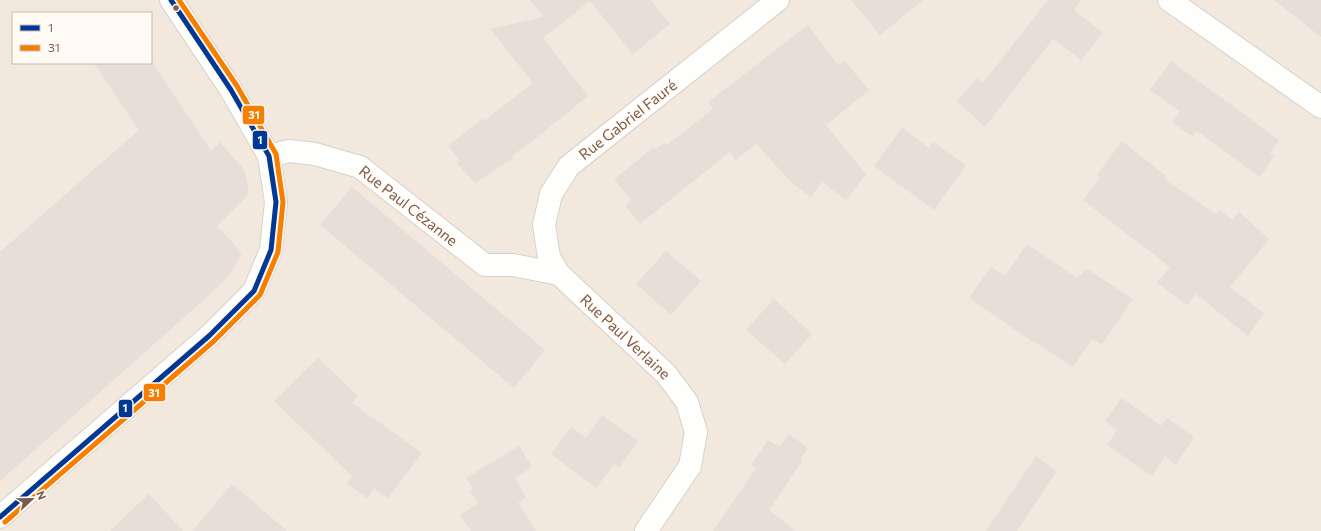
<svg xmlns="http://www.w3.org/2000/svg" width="1321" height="531" font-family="Commissioner,sans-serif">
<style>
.residential{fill:#f2e8de;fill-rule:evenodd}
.building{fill:#e6ded7}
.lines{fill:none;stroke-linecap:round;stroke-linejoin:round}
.street-casing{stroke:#d7d1cb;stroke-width:24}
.secondary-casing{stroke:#d9d2cb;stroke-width:24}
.street{stroke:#fefefd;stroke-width:22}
.secondary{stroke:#fefefd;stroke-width:22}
.bus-1-casing{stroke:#fffaf3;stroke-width:8}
.bus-2-casing{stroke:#fffaf3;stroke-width:8}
.bus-1{stroke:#003893;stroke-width:5}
.bus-2{stroke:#f67e00;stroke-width:5}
.bus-dot{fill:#7a5c4d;stroke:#fffaf3;stroke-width:1.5}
.labels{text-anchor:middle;stroke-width:3.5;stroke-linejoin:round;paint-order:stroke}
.street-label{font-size:15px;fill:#7a5c4d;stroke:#fffaf3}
.line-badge{stroke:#fffaf3;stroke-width:1.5}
.badge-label{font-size:11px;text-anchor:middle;font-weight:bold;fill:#fff}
</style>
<rect width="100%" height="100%" fill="#f9f5f0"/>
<!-- residential -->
<path class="residential" d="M0,0H1321V531H0ZM13,13H151V63H13Z"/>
<!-- building -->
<g class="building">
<polygon points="530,0 651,0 670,24 633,54 590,1 543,38 588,96 535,139 512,156 513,158 475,183 457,163 460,161 448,146 482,119 484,121 533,83 490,29 544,17"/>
<polygon points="851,0 923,0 880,35"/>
<polygon points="1048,0 1081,0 1074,10 1103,33 1081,60 1053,39 985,127 957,101 977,78 983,83"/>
<polygon points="1274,0 1321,0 1321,37"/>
<polygon points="808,25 838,65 844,60 869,90 826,125 866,174 846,200 822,182 811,197 794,185 756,144 736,160 730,152 640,224 625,206 631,200 614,179 653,148 654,150 665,143 667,145 713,109 708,102"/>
<polygon points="1171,61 1279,140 1270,153 1274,156 1260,177 1197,131 1193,136 1172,123 1180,111 1150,90"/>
<polygon points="94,63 153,63 211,151 220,142 245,171 249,194 217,226 242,253 228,277 207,297 0,481 0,252 139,130"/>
<polygon points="902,128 929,148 933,142 966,165 934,210 874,166"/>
<polygon points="1122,141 1166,176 1164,179 1216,214 1220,210 1232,220 1239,212 1269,239 1230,287 1264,313 1248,336 1196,294 1187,305 1157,283 1170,267 1083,200 1100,178 1097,175"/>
<polygon points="352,187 545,350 514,388 320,225"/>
<polygon points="1027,244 1077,278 1087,269 1133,299 1102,344 1092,339 1073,367 1037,343 1036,344 969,298 991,267 1005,276"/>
<polygon points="666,251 701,281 671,315 636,284"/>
<polygon points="774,299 812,334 785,364 746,330"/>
<polygon points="318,358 358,396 352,403 422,453 388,498 374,489 367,498 347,484 352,476 274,401"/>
<polygon points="1122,398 1161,426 1167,418 1194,437 1176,465 1165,456 1152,476 1107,445 1117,430 1105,421"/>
<polygon points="602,415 638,441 619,468 614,464 596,488 551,454 571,427 586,438"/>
<polygon points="789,434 808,448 800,460 802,461 769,510 796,531 713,531 756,468 751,465 768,440 776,445 778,444 780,446"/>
<polygon points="519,446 532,467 515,478 526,497 518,503 536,531 471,531 460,515 478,503 470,491 473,489 466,478"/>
<polygon points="1036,456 1057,471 1017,531 986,531"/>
<polygon points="232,484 249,498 287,531 192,531"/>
<polygon points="149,494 183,531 110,531 136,506"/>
</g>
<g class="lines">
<!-- street casing -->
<g class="street-casing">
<g id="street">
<polyline points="1169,0 1321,107"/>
<polyline points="269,156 289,151 315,154 360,167 485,265 513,265 559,274"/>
<polyline points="646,531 690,466 696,432 687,402 666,374 559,274 549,257 544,225 551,194 569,166 778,0"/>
</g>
</g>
<!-- secondary casing -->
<g class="secondary-casing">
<polyline id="secondary" points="0,517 209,336 254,291 271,250 276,202 269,156 231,90 171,0"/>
</g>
<!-- street -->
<use href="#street" class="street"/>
<!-- secondary -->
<use href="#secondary" class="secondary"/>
<!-- bus-1 casing -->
<g class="bus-1-casing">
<polyline id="bus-1" points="0,517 209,336 254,291 271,250 276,202 269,156 231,90 171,0"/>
</g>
<!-- bus-2 casing -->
<g class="bus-2-casing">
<polyline id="bus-2" points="5,522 214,341 260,295 278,252 283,202 276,154 237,86 179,0"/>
</g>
<!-- bus-1 -->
<use href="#bus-1" class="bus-1"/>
<!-- bus-2 -->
<use href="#bus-2" class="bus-2"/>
</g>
<!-- markers -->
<circle class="bus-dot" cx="176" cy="8" r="3.5"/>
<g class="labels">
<!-- street labels -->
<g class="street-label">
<text transform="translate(628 120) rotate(-38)" y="5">Rue Gabriel Fauré</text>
<text transform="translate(408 206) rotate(38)" y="5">Rue Paul Cézanne</text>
<text transform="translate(625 337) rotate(43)" y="5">Rue Paul Verlaine</text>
</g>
</g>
<g class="line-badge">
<rect x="242" y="105" width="23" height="20" rx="4" fill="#f67e00"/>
<rect x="252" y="130" width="16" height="20" rx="4" fill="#003893"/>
<rect x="143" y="383" width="23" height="19" rx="4" fill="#f67e00"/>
<rect x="118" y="399" width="15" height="19" rx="4" fill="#003893"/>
</g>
<g class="badge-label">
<text x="254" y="119">31</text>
<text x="260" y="144">1</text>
<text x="154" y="397">31</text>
<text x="125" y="412">1</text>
</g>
<!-- legend -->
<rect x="12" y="12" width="140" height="52" fill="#fffaf3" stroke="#cabbb1"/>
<rect x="20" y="25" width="20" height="6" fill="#003893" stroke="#cabbb1"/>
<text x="48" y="32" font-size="12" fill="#7a5c4d">1</text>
<rect x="20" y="45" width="20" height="6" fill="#f67e00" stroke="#cabbb1"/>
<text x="48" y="52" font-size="12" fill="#7a5c4d">31</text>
<!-- north arrow -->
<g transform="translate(32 499) rotate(68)" stroke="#fffaf3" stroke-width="3" paint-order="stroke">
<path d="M0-3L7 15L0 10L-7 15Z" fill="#7a5c4d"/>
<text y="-6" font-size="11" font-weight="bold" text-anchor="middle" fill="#7a5c4d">N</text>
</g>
</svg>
